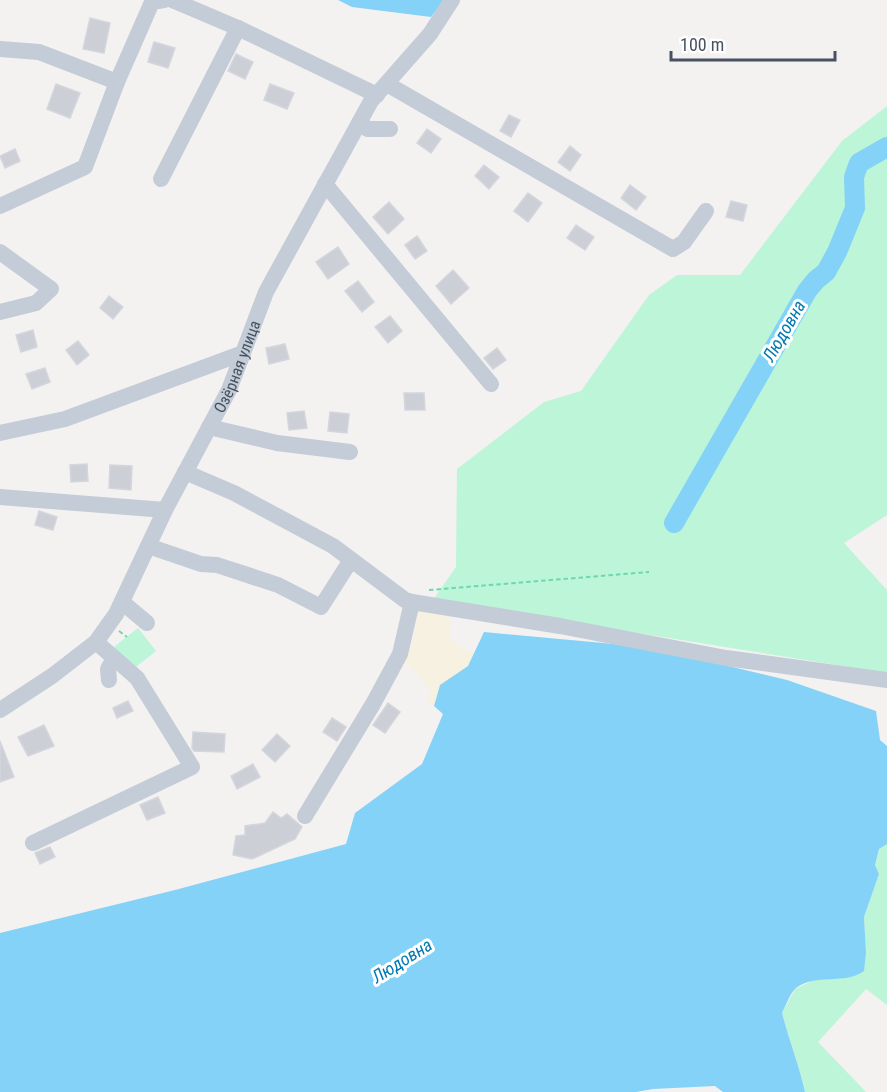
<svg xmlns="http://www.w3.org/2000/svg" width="887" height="1092" font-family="'Roboto Condensed',sans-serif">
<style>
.green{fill:#bcf5d8}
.sand{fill:#f6f1e1}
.water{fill:#84d2f7}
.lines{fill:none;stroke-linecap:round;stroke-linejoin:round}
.river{stroke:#84d2f7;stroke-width:20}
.building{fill:#cdcfd7;stroke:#d4d6dd;stroke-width:1.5}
.path{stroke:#6fd7af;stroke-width:2;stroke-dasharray:4.5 3;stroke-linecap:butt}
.minor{stroke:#c3ccd7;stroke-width:16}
.labels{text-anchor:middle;stroke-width:6;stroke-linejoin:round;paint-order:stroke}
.street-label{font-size:16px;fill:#465261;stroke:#fff}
.water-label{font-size:18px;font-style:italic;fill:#017ab2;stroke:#fff}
</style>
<rect width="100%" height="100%" fill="#f4f1f1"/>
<!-- green -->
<g class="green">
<polygon points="887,106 887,515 844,543 887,590 887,673 433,600 456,567 457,469 544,402 581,391 649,295 677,275 740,275 842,141"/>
<polygon points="138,628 156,651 132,670 114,647"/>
<path d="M887,844V1005L866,989L818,1042L866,1092H805C799,1065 789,1040 782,1013L795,989L816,979L858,975L866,952L864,917L879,874L875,865L879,849Z"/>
</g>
<!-- sand -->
<polygon class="sand" points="419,609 451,613 449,629 450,640 473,654 468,666 440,685 434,706 428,702 431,689 405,662 412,645"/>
<!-- water -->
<g class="water">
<polygon points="338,0 444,0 431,17 352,7"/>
<path d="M484,632L614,644L690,657L787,680L876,711L880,740L887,746V844L879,849L875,865L879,874L864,917L866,952L864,971C845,985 816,973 796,988C790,993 786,1005 782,1013C789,1040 799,1065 805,1092H723L715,1086L653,1089L636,1092H0V933L175,890L346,844L355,813L422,764L443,714L434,706L440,685L468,666Z"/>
</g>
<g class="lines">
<!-- river -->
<polyline class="river" points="674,523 807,291 816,280 826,272 837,252 855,208 854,177 859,163 887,147"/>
</g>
<!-- building -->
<g class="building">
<polygon points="90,18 110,23 104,53 83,49"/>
<polygon points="154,42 175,48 168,68 148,62"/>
<polygon points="236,54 253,62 245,79 228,71"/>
<polygon points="56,84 80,93 70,118 47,109"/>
<polygon points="270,84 294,93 287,109 264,100"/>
<polygon points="509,115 520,120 511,137 500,131"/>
<polygon points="427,129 441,139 431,153 417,143"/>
<polygon points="570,146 581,155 570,171 558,162"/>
<polygon points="15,149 20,161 5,168 0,156"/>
<polygon points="484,165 499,177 489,189 475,176"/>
<polygon points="630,185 646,197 636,210 621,198"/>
<polygon points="528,193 542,203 528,222 514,211"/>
<polygon points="731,201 747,205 743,221 726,217"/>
<polygon points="389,202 404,219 388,234 373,217"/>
<polygon points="576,225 594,237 585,250 567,238"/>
<polygon points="417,236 427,251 415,259 405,245"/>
<polygon points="338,247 349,264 328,279 316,262"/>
<polygon points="453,270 469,288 451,304 436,286"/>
<polygon points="358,281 374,302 362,312 345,291"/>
<polygon points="109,296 123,307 113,319 100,308"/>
<polygon points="390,316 402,331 388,343 375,327"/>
<polygon points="33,330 37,347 21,352 16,335"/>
<polygon points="78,341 89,355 77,365 66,350"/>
<polygon points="285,344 289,359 269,364 266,348"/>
<polygon points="497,348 506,360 493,369 484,358"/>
<polygon points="45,368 50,382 32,389 26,374"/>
<polygon points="404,393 424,393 425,410 405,410"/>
<polygon points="304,411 307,428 289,430 287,413"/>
<polygon points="330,412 349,414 347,433 328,431"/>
<polygon points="87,464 88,481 71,482 70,465"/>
<polygon points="110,465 132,466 131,490 109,488"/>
<polygon points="39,511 57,517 53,530 35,525"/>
<polygon points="128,701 133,711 117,718 113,708"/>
<polygon points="388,703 400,712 385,733 373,725"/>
<polygon points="332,718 346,727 337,741 323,732"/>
<polygon points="44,725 54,746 28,756 18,737"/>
<polygon points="193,732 225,734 224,752 194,751 192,748"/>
<polygon points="277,734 290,746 275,762 262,750"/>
<polygon points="0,741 14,777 0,782"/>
<polygon points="253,764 260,777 237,789 231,776"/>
<polygon points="158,797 165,813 147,820 140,805"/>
<polygon points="273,812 281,818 287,814 302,827 295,839 252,859 233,855 236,836 245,835 245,826 265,823"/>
<polygon points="50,847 55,857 40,864 35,853"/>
</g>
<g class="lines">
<!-- path -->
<g class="path">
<polyline points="429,590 649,572"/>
<polyline points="119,631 127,637"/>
</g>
<!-- minor -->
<g class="minor">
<polyline points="172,0 238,28 377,95"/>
<polyline points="0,49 39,52 117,82 152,2 164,0"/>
<polyline points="387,84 673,249 684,242 706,211"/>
<polyline points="359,123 368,129 390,129"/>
<polyline points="161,179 238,28"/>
<polyline points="325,184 491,384"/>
<polyline points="0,206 85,167 117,82"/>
<polyline points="0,252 51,289 36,303 0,312"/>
<polyline points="209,427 277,443 350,452"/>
<polyline points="0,433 65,419 243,353"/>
<polyline points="185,472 234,493 333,546 405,600 412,602 560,626 726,658 887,680"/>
<polyline points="0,497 165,510"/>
<polyline points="148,546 201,564 217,565 278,585 321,607 351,560"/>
<polyline points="122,602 147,623"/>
<polyline points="109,680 108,669 114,658"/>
<path id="s1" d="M0,710L52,676L96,642L116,614L165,510L229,390L266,292L359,123L371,101L430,34L452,0"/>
<polyline points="305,816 373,704 400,654 412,602"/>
<polyline points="33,843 192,767 137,678 96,642"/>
</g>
</g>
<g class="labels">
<!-- street labels -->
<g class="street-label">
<text dy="6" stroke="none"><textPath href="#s1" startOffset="428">Озёрная улица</textPath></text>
</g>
<!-- water labels -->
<g class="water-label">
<text transform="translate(784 331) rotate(-60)" y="6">Людовна</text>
<text transform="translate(402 961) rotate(-32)" y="6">Людовна</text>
</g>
</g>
<!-- scale -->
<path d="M671 51v9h164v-9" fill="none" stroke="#465261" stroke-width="3"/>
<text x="680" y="51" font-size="18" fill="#465261" stroke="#ffffff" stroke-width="4.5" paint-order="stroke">100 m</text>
</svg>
